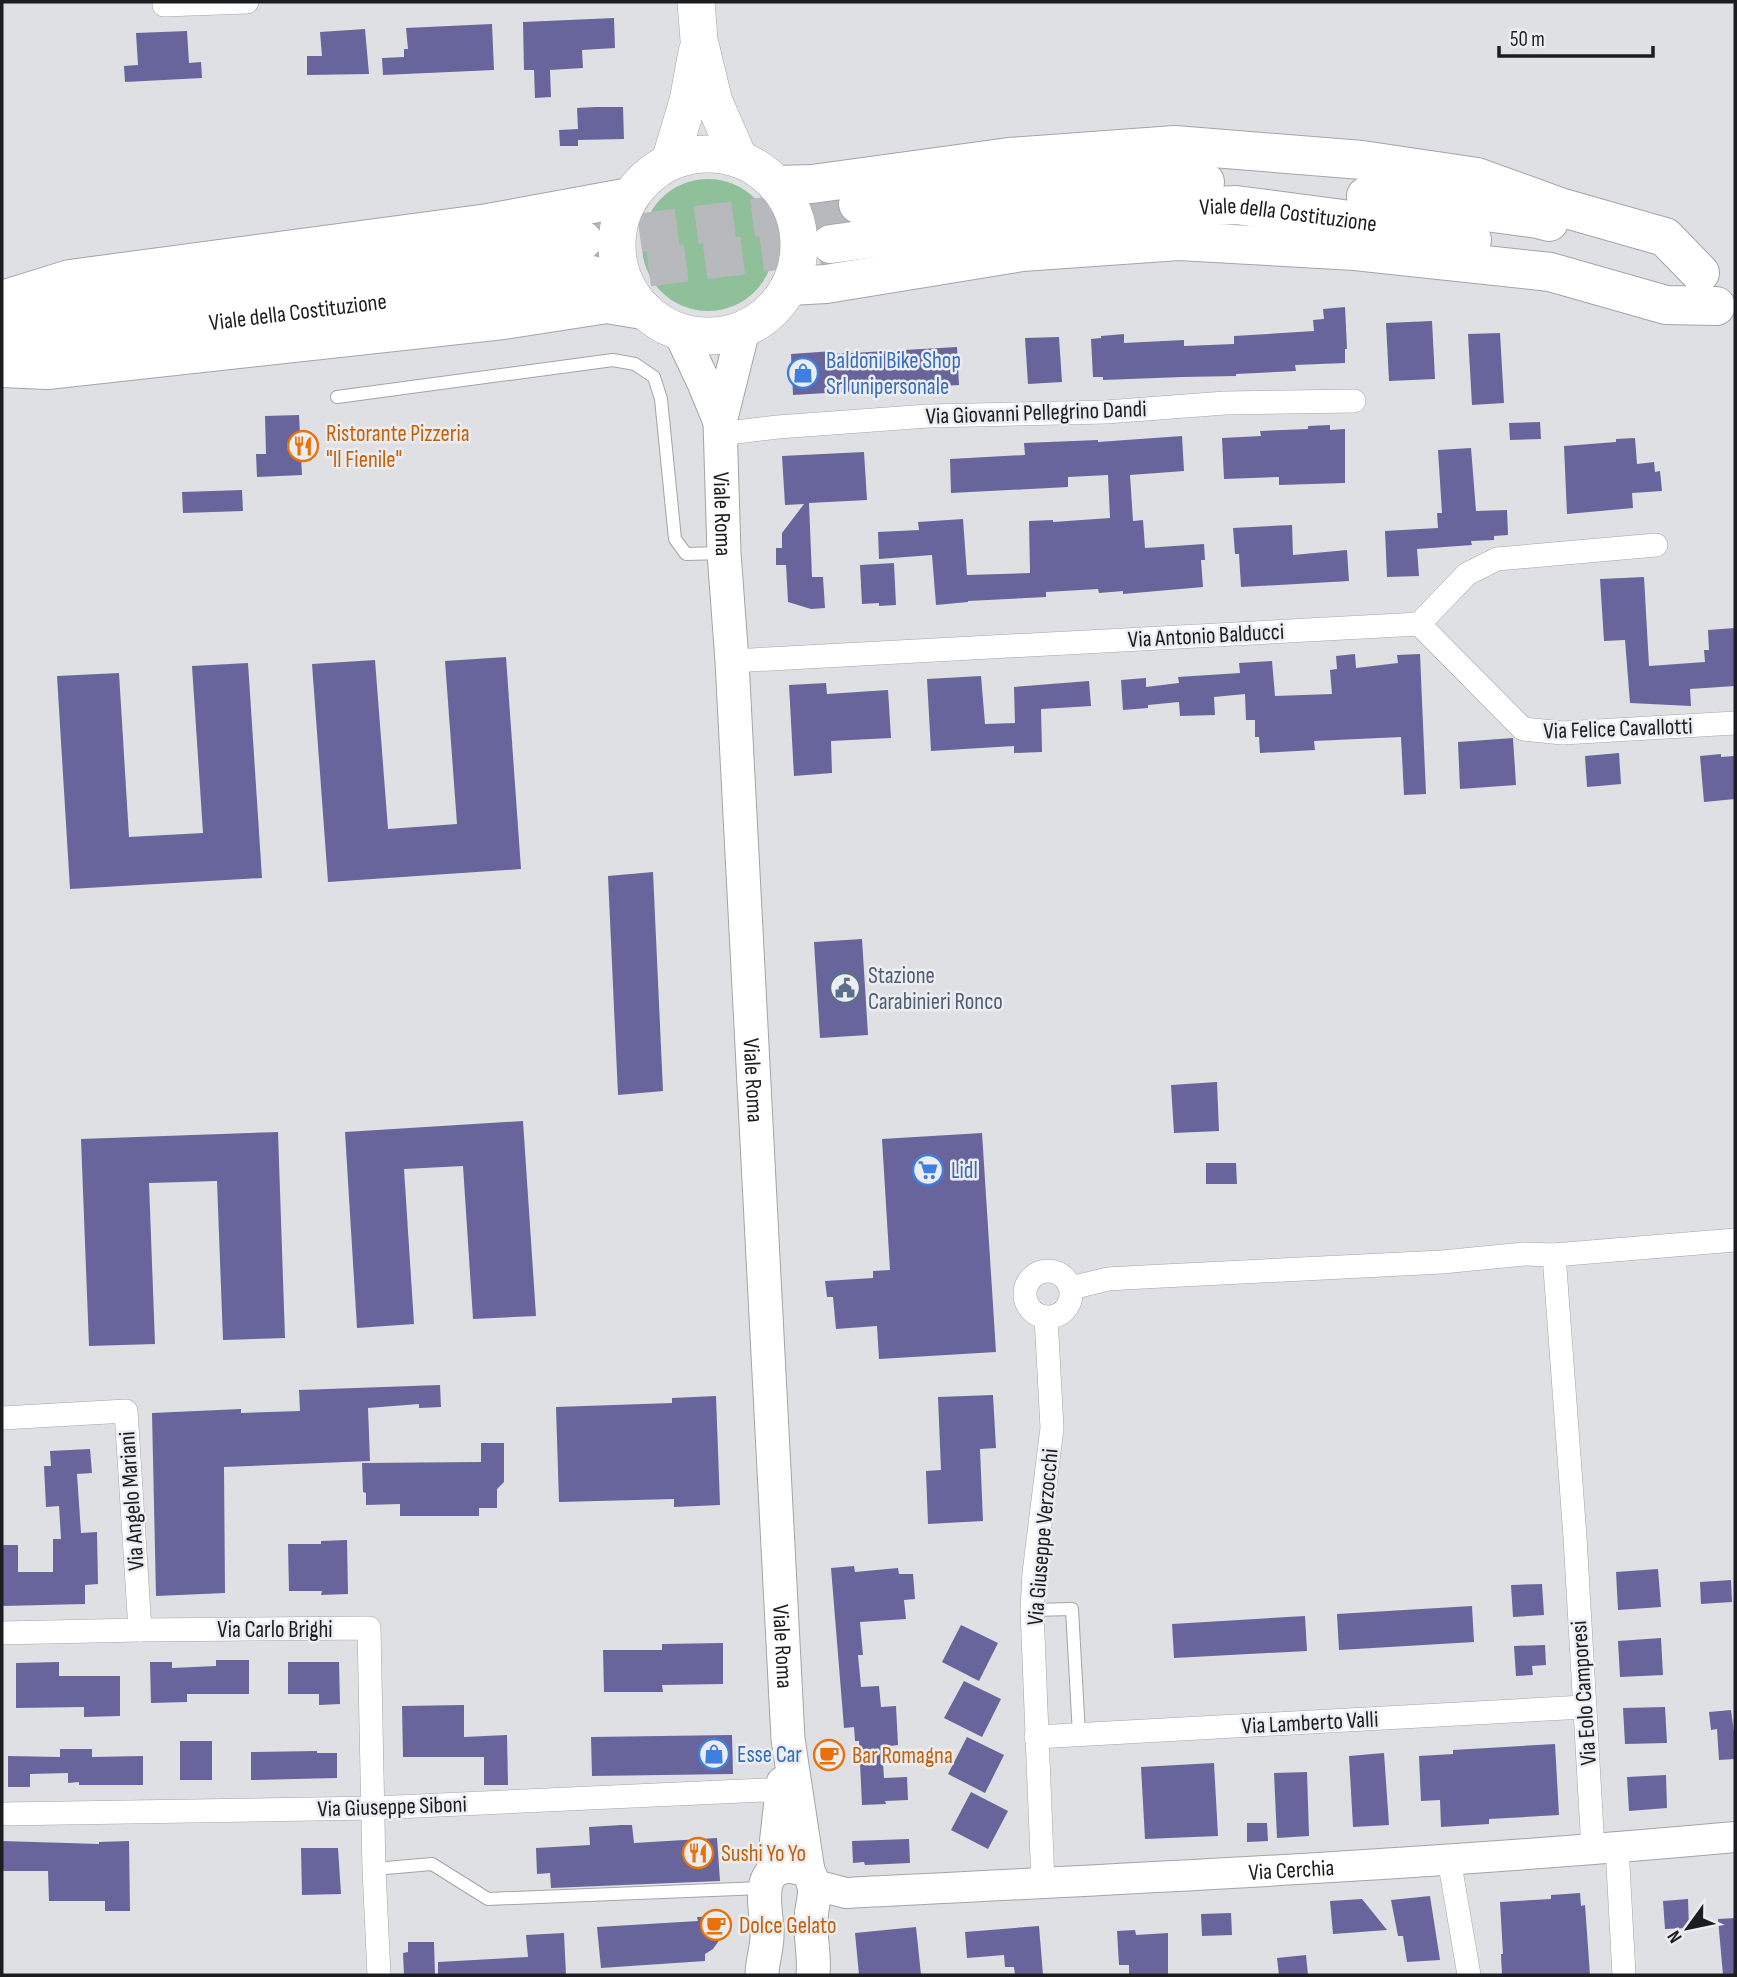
<svg xmlns="http://www.w3.org/2000/svg" width="1737" height="1977" font-family="'Sofia Sans Condensed',sans-serif">
<style>
.green{fill:#90c099}
.building{fill:#67659c}
.lines{fill:none;stroke-linecap:round;stroke-linejoin:round}
.trunk-tunnel{stroke:#b8b9bc;stroke-width:38;stroke-dasharray:38 19;stroke-linecap:butt}
.service-casing{stroke:#a3a4a7;stroke-width:14}
.minor-casing{stroke:#a3a4a7;stroke-width:24}
.tertiary-casing{stroke:#a3a4a7;stroke-width:32}
.secondary-casing{stroke:#a3a4a7;stroke-width:35}
.primary-casing{stroke:#a3a4a7;stroke-width:38}
.trunk-casing{stroke:#a3a4a7;stroke-width:40}
.service{stroke:#fff;stroke-width:12}
.minor{stroke:#fff;stroke-width:23}
.tertiary{stroke:#fff;stroke-width:30}
.secondary{stroke:#fff;stroke-width:33}
.primary{stroke:#fff;stroke-width:37}
.trunk{stroke:#fff;stroke-width:38}
.labels{text-anchor:middle;stroke-width:5;stroke-linejoin:round;paint-order:stroke}
.street-label{font-size:23px;fill:#1c1d1e;stroke:#ecedf0}
.shop-label{font-size:23px;fill:#366cbe;stroke:#ecedf0;text-anchor:start}
.food-label{font-size:23px;fill:#c56008;stroke:#ecedf0;text-anchor:start}
.service-label{font-size:23px;fill:#4e5e75;stroke:#ecedf0;text-anchor:start}
</style>
<rect width="100%" height="100%" fill="#dfe0e3"/>
<!-- green -->
<circle class="green" cx="708" cy="245" r="66"/>
<!-- building -->
<g class="building">
<polygon points="614,18 615,48 582,50 583,68 550,70 551,97 535,98 534,70 524,70 523,22"/>
<polygon points="492,24 494,70 383,75 382,58 404,57 404,49 408,49 406,28"/>
<polygon points="365,29 369,74 307,75 307,56 322,56 320,32"/>
<polygon points="187,31 189,63 201,62 202,78 125,82 124,66 138,65 136,33"/>
<polygon points="596,107 623,107 624,139 578,140 578,146 560,146 559,130 578,129 577,108"/>
<polygon points="1345,307 1347,349 1345,349 1345,363 1295,365 1296,371 1236,374 1236,376 1182,377 1103,380 1103,377 1093,377 1091,339 1101,338 1101,336 1124,334 1124,343 1184,340 1184,346 1234,344 1234,336 1314,331 1313,320 1324,319 1323,309"/>
<polygon points="1432,321 1435,379 1389,381 1386,323"/>
<polygon points="1500,333 1504,403 1472,405 1468,334"/>
<polygon points="1059,337 1062,382 1028,384 1025,338"/>
<polygon points="957,347 959,385 793,395 791,354 833,351 834,354"/>
<polygon points="299,415 302,475 257,477 256,454 266,454 265,416"/>
<polygon points="1540,422 1541,439 1510,440 1509,423"/>
<polygon points="1330,425 1330,430 1345,429 1345,483 1279,485 1279,477 1224,479 1222,438 1261,436 1260,431 1308,429 1308,426"/>
<polygon points="1182,436 1184,471 1130,475 1133,521 1143,520 1145,548 1204,544 1205,560 1201,560 1203,587 1123,594 1123,591 1099,593 1098,589 1046,592 1046,597 968,601 968,602 936,605 932,555 879,559 878,532 919,530 918,522 963,519 967,575 1030,573 1029,521 1053,520 1053,522 1110,518 1108,475 1068,477 1068,487 951,493 950,459 1025,455 1024,443 1098,440 1098,442"/>
<polygon points="1635,438 1637,464 1654,462 1655,472 1660,471 1662,491 1632,493 1633,508 1567,514 1564,446 1616,442 1616,439"/>
<polygon points="1471,448 1476,511 1507,510 1508,535 1494,536 1494,540 1471,541 1472,545 1417,549 1419,576 1387,577 1385,531 1438,528 1437,513 1442,513 1438,450"/>
<polygon points="864,452 867,500 809,503 812,577 823,577 825,608 811,609 788,602 786,565 776,565 776,548 782,548 782,533 804,504 785,505 782,456"/>
<polygon points="242,490 243,511 183,513 182,492"/>
<polygon points="1292,525 1293,555 1347,550 1349,581 1241,587 1239,554 1235,554 1233,528"/>
<polygon points="894,563 896,605 879,606 879,603 862,604 860,565"/>
<polygon points="1644,577 1649,666 1705,662 1704,650 1709,650 1708,630 1735,628 1735,686 1690,689 1691,706 1630,703 1625,640 1604,641 1600,579"/>
<polygon points="1355,654 1356,668 1398,663 1397,655 1420,654 1426,794 1404,795 1401,737 1314,741 1315,750 1260,753 1259,737 1255,737 1255,720 1246,720 1245,694 1214,697 1215,715 1180,716 1179,702 1148,705 1148,708 1123,710 1121,680 1146,678 1146,687 1179,683 1178,677 1240,673 1239,663 1272,661 1275,696 1332,694 1330,670 1337,669 1336,656"/>
<polygon points="506,657 521,869 328,882 312,664 375,660 388,829 457,824 445,661"/>
<polygon points="248,663 262,878 70,889 57,676 119,673 129,837 203,833 192,666"/>
<polygon points="981,676 985,724 1015,723 1014,687 1089,681 1091,706 1041,709 1042,752 1014,753 1014,746 931,751 927,679"/>
<polygon points="826,683 827,694 888,690 891,738 831,741 832,773 794,776 789,685"/>
<polygon points="1513,738 1516,785 1460,789 1458,742"/>
<polygon points="1619,753 1621,784 1587,787 1585,756"/>
<polygon points="1721,754 1721,757 1734,756 1735,799 1704,802 1700,756"/>
<polygon points="653,872 663,1091 618,1095 608,876"/>
<polygon points="862,939 868,1035 820,1038 814,942"/>
<polygon points="1217,1082 1219,1131 1174,1133 1171,1085"/>
<polygon points="523,1121 536,1316 473,1319 463,1166 404,1169 414,1324 357,1328 345,1132"/>
<polygon points="278,1132 285,1338 223,1340 217,1181 149,1183 155,1344 89,1346 81,1139"/>
<polygon points="982,1133 996,1352 879,1359 877,1326 836,1329 833,1297 827,1297 825,1281 873,1278 873,1271 890,1270 882,1139"/>
<polygon points="1206,1163 1236,1163 1237,1184 1206,1184"/>
<polygon points="440,1385 441,1407 419,1408 419,1404 368,1408 370,1461 224,1467 225,1593 156,1596 152,1413 241,1409 241,1413 300,1411 299,1390"/>
<polygon points="993,1395 996,1448 980,1449 983,1521 928,1524 926,1471 941,1470 938,1397"/>
<polygon points="716,1396 720,1505 674,1507 674,1499 559,1502 556,1407 672,1403 672,1398"/>
<polygon points="481,1443 504,1443 504,1482 497,1489 497,1508 479,1508 479,1516 400,1516 400,1504 366,1505 366,1493 363,1492 362,1463 481,1462"/>
<polygon points="90,1449 92,1473 77,1474 81,1533 97,1532 98,1584 85,1585 85,1604 2,1606 2,1545 18,1545 18,1572 53,1572 53,1539 61,1539 59,1506 46,1507 44,1466 51,1466 50,1451"/>
<polygon points="347,1540 348,1594 321,1595 322,1591 289,1591 288,1544 321,1544 321,1541"/>
<polygon points="854,1566 855,1572 898,1568 899,1574 913,1574 915,1599 904,1600 906,1619 860,1622 863,1655 858,1655 861,1687 879,1686 881,1707 896,1706 898,1745 882,1747 884,1778 907,1777 908,1800 885,1801 886,1804 862,1805 859,1741 855,1741 854,1727 844,1728 831,1568"/>
<polygon points="1658,1569 1661,1607 1618,1610 1616,1572"/>
<polygon points="1731,1580 1732,1602 1701,1604 1700,1582"/>
<polygon points="1542,1584 1544,1615 1513,1617 1511,1585"/>
<polygon points="1472,1606 1474,1642 1339,1650 1337,1614"/>
<polygon points="1305,1616 1307,1651 1174,1658 1172,1624"/>
<polygon points="961,1625 998,1643 979,1681 942,1662"/>
<polygon points="1661,1638 1663,1675 1620,1677 1618,1641"/>
<polygon points="723,1643 723,1684 662,1685 663,1692 604,1692 603,1650 662,1650 662,1644"/>
<polygon points="1545,1645 1546,1665 1532,1666 1533,1675 1516,1676 1514,1646"/>
<polygon points="216,1660 249,1660 249,1694 187,1694 187,1702 151,1703 150,1662 172,1662 172,1668 216,1666"/>
<polygon points="59,1662 59,1676 120,1676 120,1716 84,1717 84,1707 16,1708 16,1663"/>
<polygon points="288,1662 339,1662 340,1704 319,1705 319,1694 288,1694"/>
<polygon points="964,1681 1001,1699 982,1737 944,1718"/>
<polygon points="464,1705 464,1737 507,1735 508,1785 484,1785 484,1757 403,1757 402,1706"/>
<polygon points="1665,1707 1667,1743 1625,1744 1623,1708"/>
<polygon points="1731,1710 1735,1741 1735,1759 1719,1760 1717,1729 1711,1730 1709,1712"/>
<polygon points="732,1735 733,1774 592,1776 591,1737"/>
<polygon points="967,1737 1004,1755 985,1793 948,1774"/>
<rect x="180" y="1741" width="32" height="39"/>
<polygon points="1555,1744 1559,1815 1489,1819 1489,1824 1441,1827 1440,1800 1421,1801 1419,1756 1453,1754 1453,1750"/>
<polygon points="60,1749 92,1749 92,1757 143,1756 143,1785 79,1785 79,1782 68,1783 68,1773 30,1774 30,1787 8,1787 8,1756 60,1757"/>
<polygon points="317,1751 317,1753 337,1753 337,1778 251,1780 251,1752"/>
<polygon points="1384,1753 1389,1825 1353,1827 1349,1756"/>
<polygon points="1214,1763 1218,1836 1145,1839 1141,1767"/>
<polygon points="1307,1772 1309,1836 1277,1838 1274,1773"/>
<polygon points="1666,1775 1667,1808 1629,1811 1627,1777"/>
<polygon points="971,1792 1008,1811 988,1849 951,1830"/>
<polygon points="1247,1823 1267,1823 1268,1841 1247,1842"/>
<polygon points="621,1825 632,1825 634,1843 717,1838 720,1881 551,1888 550,1873 537,1874 536,1848 590,1845 589,1827"/>
<polygon points="909,1839 910,1863 865,1865 864,1862 853,1863 852,1841"/>
<polygon points="2,1841 99,1844 99,1842 129,1841 130,1911 105,1911 105,1901 49,1901 48,1871 2,1871"/>
<polygon points="301,1848 338,1848 341,1894 302,1895"/>
<polygon points="1580,1893 1581,1906 1585,1905 1590,1975 1502,1975 1501,1954 1503,1954 1500,1902 1551,1899 1551,1895"/>
<polygon points="1430,1896 1440,1960 1407,1962 1403,1936 1398,1936 1391,1900"/>
<polygon points="1362,1899 1387,1930 1333,1934 1330,1901"/>
<polygon points="1688,1899 1689,1928 1665,1929 1663,1901"/>
<polygon points="1231,1913 1232,1935 1202,1936 1201,1914"/>
<polygon points="722,1916 723,1935 713,1949 705,1954 705,1961 601,1968 597,1927 698,1921 697,1917"/>
<polygon points="1735,1918 1735,1975 1723,1975 1718,1919"/>
<polygon points="1039,1926 1043,1975 1015,1975 1014,1967 1005,1967 1004,1955 967,1958 965,1932"/>
<polygon points="916,1927 921,1975 859,1975 855,1933"/>
<polygon points="1135,1930 1136,1935 1168,1933 1168,1975 1129,1975 1129,1965 1119,1965 1117,1931"/>
<polygon points="564,1933 566,1975 438,1975 438,1962 528,1957 526,1935"/>
<polygon points="408,1942 434,1942 435,1975 404,1975 403,1953 408,1952"/>
<polygon points="1306,1955 1308,1975 1279,1975 1277,1958"/>
</g>
<g class="lines">
<!-- trunk-tunnel -->
<g class="trunk-tunnel">
<polyline points="583,240 858,204"/>
<polyline points="592,275 831,244"/>
</g>
<!-- service casing -->
<g class="service-casing">
<g id="service">
<polyline points="337,397 613,360 635,364 654,377 661,399 675,539 686,554 723,553"/>
<polyline points="1032,1610 1072,1609 1079,1735"/>
<polyline points="374,1869 432,1864 488,1899 762,1888"/>
</g>
</g>
<!-- minor casing -->
<g class="minor-casing">
<g id="minor">
<polyline points="164,5 247,2"/>
<polyline points="720,434 778,427 928,416 1106,412 1225,403 1354,401"/>
<polyline points="1419,624 1523,729 1563,733 1735,723"/>
<polyline points="732,661 1419,624 1467,574 1497,559 1656,545"/>
<polyline points="1554,1255 1735,1240"/>
<circle cx="1048" cy="1294" r="23"/>
<polyline points="1071,1288 1108,1279 1143,1277 1442,1262 1524,1254 1554,1255 1575,1537 1593,1849"/>
<polyline points="2,1418 126,1411 140,1630"/>
<polyline points="2,1633 140,1630 369,1628 374,1869 379,1975"/>
<polyline points="1036,1737 1584,1707"/>
<polyline points="2,1814 374,1808 765,1790 781,1797"/>
<polyline points="1617,1847 1624,1975"/>
<polyline points="1449,1859 1469,1975"/>
<polyline points="1043,1883 1032,1610 1034,1573 1052,1428 1046,1317"/>
</g>
</g>
<!-- tertiary casing -->
<g class="tertiary-casing">
<g id="tertiary">
<path id="s1" d="M815,1885L846,1893C1143,1878 1440,1864 1735,1837"/>
</g>
</g>
<!-- secondary casing -->
<g class="secondary-casing">
<g id="secondary">
<path id="s2" d="M743,330L720,422L724,553L732,661L788,1739L808,1871C820,1894 812,1897 811,1919C810,1938 815,1956 813,1975"/>
<polyline points="680,332 704,383 720,422"/>
<polyline points="773,1872 783,1783"/>
<path d="M762,1975C762,1961 768,1946 767,1932C767,1913 757,1881 776,1870C787,1864 797,1867 808,1871"/>
</g>
</g>
<!-- primary casing -->
<g class="primary-casing">
<g id="primary">
<polyline points="696,2 699,40 714,102 739,159"/>
<circle cx="708" cy="245" r="91"/>
<polyline points="670,161 688,101 697,52"/>
</g>
</g>
<!-- trunk casing -->
<g class="trunk-casing">
<g id="trunk">
<polyline points="777,185 812,184 1009,157 1175,145 1362,160 1477,177 1563,208 1665,237 1700,273"/>
<polyline points="1366,196 1538,219 1549,222"/>
<polyline points="858,204 1082,182 1205,182"/>
<path id="s3" d="M831,244L1049,214L1236,205L1403,227L1472,240"/>
<polyline points="790,286 826,284 1022,252 1179,241 1355,251 1550,272 1666,305 1716,306"/>
<polyline points="2,300 70,279 488,223 630,197"/>
<polyline points="13,316 583,240"/>
<path id="s4" d="M2,348L592,275"/>
<polyline points="2,368 47,370 503,320 607,304 643,310"/>
</g>
</g>
<!-- service -->
<use href="#service" class="service"/>
<!-- minor -->
<use href="#minor" class="minor"/>
<!-- tertiary -->
<use href="#tertiary" class="tertiary"/>
<!-- secondary -->
<use href="#secondary" class="secondary"/>
<!-- primary -->
<use href="#primary" class="primary"/>
<!-- trunk -->
<use href="#trunk" class="trunk"/>
</g>
<!-- icons -->
<defs>
<g id="shop-ring" transform="scale(1.575)"><circle r="9.5" fill="#ecedf0" stroke="#3f7fe0" stroke-width="1.5"/><path d="M-5-2.5h2.3a2.7 3.5 0 0 1 5.4 0H5L5.5 6h-11ZM-1.5-2.5h3a1.5 2.3 0 0 0-3 0Z" fill="#3f7fe0"/></g>
<g id="restaurant-ring" transform="scale(1.575)"><circle r="9.5" fill="#ecedf0" stroke="#e8710a" stroke-width="1.5"/><path d="M-5-6h1v4h1v-4h1v4h1v-4h1v5L-1.5 .5V6h-2V.5L-5-1ZM5-6V6H3V1.5H1.5Q1.5-4 5-6Z" fill="#e8710a"/></g>
<g id="civic-ring" transform="scale(1.575)"><circle r="9.5" fill="#ecedf0" stroke="#5c6f8a" stroke-width="1.5"/><path d="M-.6-6.5H3V-4.5H.6V-3L4-1V1h2V6H-6V1h2V-1L-.6-3ZM-1.2 2.5V6h2.4V2.5Z" fill="#5c6f8a"/></g>
<g id="supermarket-ring" transform="scale(1.575)"><circle r="9.5" fill="#ecedf0" stroke="#3f7fe0" stroke-width="1.5"/><path d="M-6-5.5h2.5l.6 2H6L4.5 2H-2.5L-4.4-4H-6ZM-1.5 3.2a1.3 1.3 0 1 0 .1 0ZM3 3.2a1.3 1.3 0 1 0 .1 0Z" fill="#3f7fe0"/></g>
<g id="cafe-ring" transform="scale(1.575)"><circle r="9.5" fill="#ecedf0" stroke="#e8710a" stroke-width="1.5"/><path d="M-5.5-4.5H6V0H3Q3 3.5 0 3.5H-2.5Q-5.5 3.5-5.5 0ZM3-3.2v2h1.7v-2ZM-6 4.5H4V6H-6Z" fill="#e8710a"/></g>
</defs>
<g fill-rule="evenodd">
<use href="#shop-ring" x="803" y="373"/>
<use href="#restaurant-ring" x="303" y="446"/>
<use href="#civic-ring" x="845" y="988"/>
<use href="#supermarket-ring" x="928" y="1170"/>
<use href="#shop-ring" x="714" y="1754"/>
<use href="#cafe-ring" x="829" y="1755"/>
<use href="#restaurant-ring" x="698" y="1853"/>
<use href="#cafe-ring" x="716" y="1925"/>
</g>
<g class="labels">
<!-- street labels -->
<g class="street-label">
<text dy="8" stroke="none"><textPath href="#s3" startOffset="460">Viale della Costituzione</textPath></text>
<text dy="8" stroke="none"><textPath href="#s4" startOffset="298">Viale della Costituzione</textPath></text>
<text transform="translate(1036 412) rotate(-2)" y="8">Via Giovanni Pellegrino Dandi</text>
<text dy="8" stroke="none"><textPath href="#s2" startOffset="187">Viale Roma</textPath></text>
<text transform="translate(1206 635) rotate(-3)" y="8">Via Antonio Balducci</text>
<text transform="translate(1618 728) rotate(-2)" y="8">Via Felice Cavallotti</text>
<text dy="8" stroke="none"><textPath href="#s2" startOffset="754">Viale Roma</textPath></text>
<text transform="translate(131 1501) rotate(-94)" y="8">Via Angelo Mariani</text>
<text transform="translate(1042 1537) rotate(-85)" y="8">Via Giuseppe Verzocchi</text>
<text x="275" y="1637">Via Carlo Brighi</text>
<text dy="8" stroke="none"><textPath href="#s2" startOffset="1321">Viale Roma</textPath></text>
<text transform="translate(1583 1693) rotate(-94)" y="8">Via Eolo Camporesi</text>
<text transform="translate(1310 1722) rotate(-3)" y="8">Via Lamberto Valli</text>
<text transform="translate(392 1806) rotate(-2)" y="8">Via Giuseppe Siboni</text>
<text dy="8" stroke="none"><textPath href="#s1" startOffset="478">Via Cerchia</textPath></text>
</g>
<!-- shop labels -->
<g class="shop-label">
<text x="826" y="368">Baldoni Bike Shop<tspan x="826" dy="26">Srl unipersonale</tspan></text>
<text x="951" y="1178">Lidl</text>
<text x="737" y="1762">Esse Car</text>
</g>
<!-- food labels -->
<g class="food-label">
<text x="326" y="441">Ristorante Pizzeria<tspan x="326" dy="26">"Il Fienile"</tspan></text>
<text x="852" y="1763">Bar Romagna</text>
<text x="721" y="1861">Sushi Yo Yo</text>
<text x="739" y="1933">Dolce Gelato</text>
</g>
<!-- service labels -->
<g class="service-label">
<text x="868" y="983">Stazione<tspan x="868" dy="26">Carabinieri Ronco</tspan></text>
</g>
</g>
<!-- border -->
<rect width="1737" height="1977" fill="none" stroke="#1c1d1e" stroke-width="7"/>
<!-- north arrow -->
<g transform="translate(1688 1928) rotate(237)" stroke="#ecedf0" stroke-width="5" paint-order="stroke">
<path d="M0-5L12 26L0 18L-12 26Z" fill="#1c1d1e"/>
<text y="-10" font-size="19" font-weight="bold" text-anchor="middle" fill="#1c1d1e">N</text>
</g>
<!-- scale -->
<path d="M1499 46v10h154v-10" fill="none" stroke="#1c1d1e" stroke-width="3.5"/>
<text x="1510" y="46" font-size="21" fill="#1c1d1e" stroke="#ecedf0" stroke-width="5" paint-order="stroke">50 m</text>
</svg>
